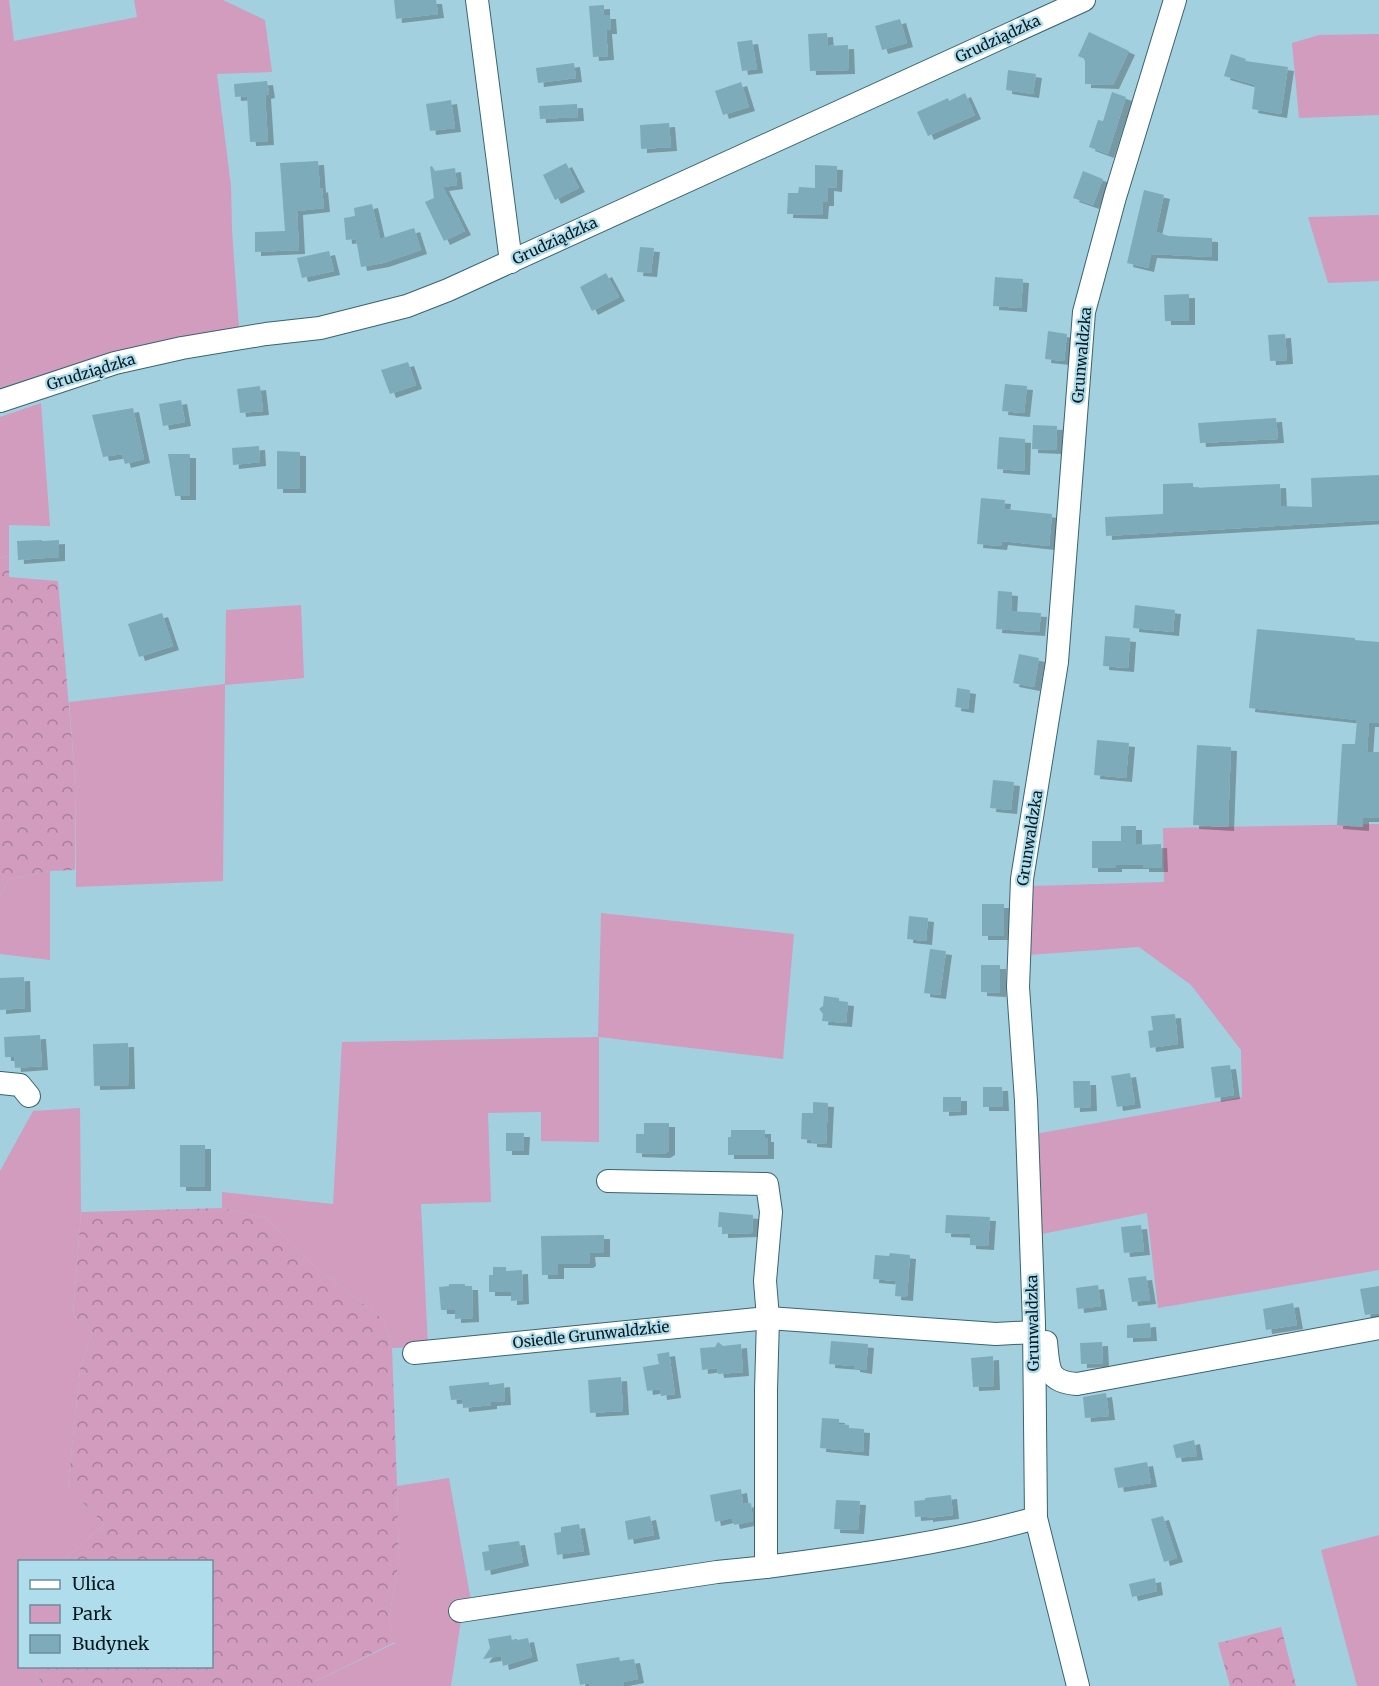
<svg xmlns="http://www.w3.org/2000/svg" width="1379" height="1686" font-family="Merriweather,serif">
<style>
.green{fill:#d19cbe}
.forest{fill:url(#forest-crowns)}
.building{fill:#7eabb9;filter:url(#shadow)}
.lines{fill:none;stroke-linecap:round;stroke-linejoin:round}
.minor-casing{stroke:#396471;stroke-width:24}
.minor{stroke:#fff;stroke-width:22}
.labels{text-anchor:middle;stroke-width:4.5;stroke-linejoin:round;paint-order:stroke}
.street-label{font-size:15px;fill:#07191f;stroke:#afddec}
</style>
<defs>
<pattern id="forest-crowns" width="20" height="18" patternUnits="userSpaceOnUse" patternTransform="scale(1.5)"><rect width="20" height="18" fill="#d19cbe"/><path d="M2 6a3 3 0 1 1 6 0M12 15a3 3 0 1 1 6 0" fill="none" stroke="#a87e9a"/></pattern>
<filter id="shadow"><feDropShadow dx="6" dy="4" stdDeviation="0" flood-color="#0004"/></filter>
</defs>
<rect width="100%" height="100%" fill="#a2d0df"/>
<!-- green -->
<g class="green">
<polygon points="0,0 9,0 14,41 137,17 134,0 223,0 265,20 272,72 217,74 231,186 232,230 239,328 110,353 0,388"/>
<polygon points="1379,34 1379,115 1299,118 1292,43 1319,35"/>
<polygon points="1379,215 1379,281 1328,283 1308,217"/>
<polygon points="41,403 50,526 9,525 9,556 0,558 0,417"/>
<polygon points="301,605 304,678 225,685 223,881 76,887 76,787 69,702 225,684 226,610"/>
<polygon points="1379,824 1379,1270 1158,1308 1147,1213 1037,1235 1035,1134 1242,1097 1241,1050 1191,985 1139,947 1028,955 1032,886 1164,882 1163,828"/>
<polygon points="50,871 50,960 0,954 0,896 9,879"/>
<polygon points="601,913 794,934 783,1059 599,1037 599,1142 541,1141 541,1112 488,1113 491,1202 421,1204 428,1346 392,1348 384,1320 308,1261 266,1218 222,1208 222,1192 333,1204 342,1042 598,1037"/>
<polygon points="80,1108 81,1212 73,1315 92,1333 80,1369 68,1487 104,1524 64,1561 20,1562 20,1666 32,1667 44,1686 0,1686 0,1171 33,1111"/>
<polygon points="449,1478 471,1601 461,1620 451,1686 306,1686 395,1643 389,1618 399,1561 397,1486"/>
<polygon points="1379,1535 1379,1686 1357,1686 1321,1550"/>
</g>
<!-- forest -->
<g class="forest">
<polygon points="9,556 9,577 58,581 76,787 75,870 50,871 9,879 0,896 0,558"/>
<polygon points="222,1208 266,1218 308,1261 384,1320 392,1348 397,1486 399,1561 389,1618 395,1642 306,1686 44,1686 32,1667 212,1666 212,1562 64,1561 104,1524 68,1487 80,1369 92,1333 73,1315 81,1212"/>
<polygon points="1281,1627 1296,1686 1230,1686 1218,1643"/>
</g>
<!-- building -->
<g class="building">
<polygon points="394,0 436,0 438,14 396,19"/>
<polygon points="604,5 604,15 610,15 611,30 606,30 608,56 593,57 589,6"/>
<polygon points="900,19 907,43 882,50 875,26"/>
<polygon points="1089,32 1129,51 1113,85 1085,84 1085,59 1078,56"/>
<polygon points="827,33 828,46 848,45 849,70 810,71 808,34"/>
<polygon points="752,40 757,69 742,71 737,42"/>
<polygon points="1231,54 1246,59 1245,61 1288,67 1281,114 1252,109 1255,85 1224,76"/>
<polygon points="574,63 576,78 538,83 536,68"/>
<polygon points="1008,70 1036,74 1033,94 1006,90"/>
<polygon points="267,81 269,94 265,95 268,141 250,142 247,96 235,97 234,84"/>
<polygon points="741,82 749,107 723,115 715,91"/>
<polygon points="1112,92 1126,97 1108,154 1089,147 1098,120 1103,121"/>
<polygon points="965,93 975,115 928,136 917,112 948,98 949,101"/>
<polygon points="451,100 455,128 430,131 426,104"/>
<polygon points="577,104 578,117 540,119 539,106"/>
<polygon points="669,123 671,147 641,149 640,125"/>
<polygon points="318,161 320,189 322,188 324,208 297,211 299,250 255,252 255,232 285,231 280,163"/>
<polygon points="566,163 579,188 555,200 543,175"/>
<polygon points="815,165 837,166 836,188 828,187 828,202 823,202 822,215 787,214 788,193 798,193 799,187 815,188"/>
<polygon points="432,166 435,171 455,168 457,185 443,187 465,231 444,241 425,202 434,198 430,167"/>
<polygon points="1083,171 1103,179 1093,205 1073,198"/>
<polygon points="1144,190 1164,195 1156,232 1169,236 1212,238 1212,257 1151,254 1148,268 1127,263"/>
<polygon points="372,204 380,239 414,228 421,250 383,263 361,267 356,239 346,240 344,218 355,216 354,208"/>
<polygon points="640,247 654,248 651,273 637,272"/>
<polygon points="329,251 334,271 302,278 297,258"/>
<polygon points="606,273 619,297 592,311 580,287"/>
<polygon points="995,277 1023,279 1021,308 993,306"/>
<polygon points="1189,294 1189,321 1165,321 1164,295"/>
<polygon points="1048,331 1067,334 1064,361 1045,359"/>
<polygon points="1285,334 1287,360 1270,361 1268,335"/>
<polygon points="408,362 416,385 390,394 381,370"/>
<polygon points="1005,384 1027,386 1024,413 1002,411"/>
<polygon points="260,386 263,411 240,413 237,389"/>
<polygon points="181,400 185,422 163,426 159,404"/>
<polygon points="133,408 144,459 125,464 122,454 103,457 92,415"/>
<polygon points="1276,418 1278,439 1200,443 1198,423"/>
<polygon points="1033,425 1057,426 1056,450 1032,449"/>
<polygon points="999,437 1025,439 1024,471 997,469"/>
<polygon points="259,446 260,462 233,465 232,448"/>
<polygon points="277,451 300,452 300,489 277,489"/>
<polygon points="168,454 190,454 190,496 175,496"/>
<polygon points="1379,475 1379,520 1106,536 1105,517 1163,514 1163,484 1193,483 1193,488 1280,484 1281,506 1312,507 1311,478"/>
<polygon points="981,498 1005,500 1004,509 1052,514 1049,546 1002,541 1001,546 977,544"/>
<polygon points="42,540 42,541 59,540 59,557 18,560 17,541"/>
<polygon points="998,591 1012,592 1011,611 1041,613 1039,632 996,629"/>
<polygon points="1135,605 1175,610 1173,632 1133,628"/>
<polygon points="162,613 173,646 139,657 128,624"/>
<polygon points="1257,629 1355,638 1355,640 1379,642 1379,723 1369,723 1367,752 1379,752 1379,818 1363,818 1363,827 1337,825 1342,744 1355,744 1357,720 1249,708"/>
<polygon points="1105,636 1130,638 1128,668 1103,666"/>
<polygon points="1019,654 1039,658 1034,687 1013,683"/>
<polygon points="957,688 970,690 968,709 955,707"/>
<polygon points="1097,740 1129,743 1126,778 1094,775"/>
<polygon points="1197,745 1231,747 1228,827 1193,825"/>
<polygon points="993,780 1014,782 1011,810 990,808"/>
<polygon points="1121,826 1136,826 1136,845 1161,844 1162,868 1143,868 1143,865 1116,865 1116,868 1092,868 1092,841 1121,841"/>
<rect x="982" y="904" width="22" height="32"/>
<polygon points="909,916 928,918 926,941 907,939"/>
<polygon points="930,949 946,951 940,995 924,993"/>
<polygon points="981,965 1000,965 1000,993 981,992"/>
<polygon points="24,977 25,1008 0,1010 0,978"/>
<polygon points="824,996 839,998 839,1001 848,1002 846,1023 822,1021 823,1014 819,1009 823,1006"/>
<polygon points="1175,1014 1178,1044 1150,1048 1148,1031 1153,1030 1151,1016"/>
<polygon points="40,1035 42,1066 15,1068 14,1057 5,1057 4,1037"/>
<polygon points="128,1043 129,1085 94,1086 93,1044"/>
<polygon points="1230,1065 1234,1095 1215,1098 1211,1067"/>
<polygon points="1130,1073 1135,1104 1117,1107 1111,1076"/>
<polygon points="1073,1081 1090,1081 1091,1107 1074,1108"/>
<polygon points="983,1087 1002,1087 1003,1107 983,1107"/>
<polygon points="943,1097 961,1097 961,1111 943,1112"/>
<polygon points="813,1102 828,1103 826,1144 811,1143 811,1140 801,1139 802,1113 813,1113"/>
<polygon points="644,1123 669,1123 669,1151 664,1154 636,1153 636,1134 644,1134"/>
<polygon points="731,1130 765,1130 765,1138 768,1138 768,1155 728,1155 728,1137 731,1137"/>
<polygon points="506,1133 524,1133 523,1151 506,1151"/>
<rect x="180" y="1145" width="25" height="42"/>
<polygon points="719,1212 753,1215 752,1233 722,1234 722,1227 718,1227"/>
<polygon points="946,1215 990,1217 988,1246 970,1245 970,1234 945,1233"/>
<polygon points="1141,1225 1144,1251 1124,1253 1121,1227"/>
<polygon points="604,1235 604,1253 589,1253 590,1262 587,1264 558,1264 558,1275 542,1275 541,1236"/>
<polygon points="890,1253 910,1255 907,1297 895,1296 896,1281 873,1279 875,1255 889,1256"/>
<polygon points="493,1267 506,1267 506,1271 522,1270 523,1300 511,1301 511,1292 489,1292 489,1275 493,1275"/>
<polygon points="1146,1276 1150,1300 1132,1302 1128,1278"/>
<polygon points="449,1284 465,1284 465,1286 472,1286 473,1318 455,1319 455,1310 441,1310 439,1287 449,1286"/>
<polygon points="1098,1285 1101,1306 1078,1309 1076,1288"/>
<polygon points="1379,1286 1379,1313 1365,1315 1360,1289"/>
<polygon points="1293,1303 1297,1325 1266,1330 1263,1309"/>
<polygon points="1150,1323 1151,1337 1127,1338 1127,1325"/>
<polygon points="831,1341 868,1344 866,1370 854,1368 854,1366 829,1364"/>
<polygon points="718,1342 723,1346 741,1344 743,1372 718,1374 717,1368 702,1370 700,1348 715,1347"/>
<polygon points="1102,1342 1103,1363 1081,1364 1080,1343"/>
<polygon points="669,1352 675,1394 661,1396 660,1389 647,1391 643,1367 659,1364 657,1354"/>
<polygon points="993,1356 994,1386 973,1387 971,1358"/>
<polygon points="621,1377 623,1411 590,1413 588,1380"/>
<polygon points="489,1382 489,1385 504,1383 505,1401 491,1402 491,1405 463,1408 462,1399 451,1400 449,1386"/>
<polygon points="1106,1393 1109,1416 1085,1418 1083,1397"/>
<polygon points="822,1418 839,1419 839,1424 849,1425 849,1428 864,1429 863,1452 820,1448"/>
<polygon points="1194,1440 1197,1456 1176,1458 1173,1445"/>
<polygon points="1147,1462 1151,1483 1118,1488 1114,1468"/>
<polygon points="741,1489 743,1504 751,1503 753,1521 734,1525 732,1518 715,1522 710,1495"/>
<polygon points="951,1495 953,1515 927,1518 927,1516 915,1517 914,1501 925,1500 925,1498"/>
<polygon points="836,1500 860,1501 858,1530 834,1529"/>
<polygon points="650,1516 654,1535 628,1540 625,1521"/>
<polygon points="1163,1516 1177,1558 1164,1562 1151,1519"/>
<polygon points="579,1524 584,1551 557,1555 554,1533 561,1532 561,1527"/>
<polygon points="519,1541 523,1562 485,1571 482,1552 489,1551 488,1545"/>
<polygon points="1155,1578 1157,1591 1132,1597 1129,1584"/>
<polygon points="511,1635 512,1641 528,1638 532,1657 503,1666 501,1656 483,1659 490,1648 488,1639"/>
<polygon points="619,1657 620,1661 634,1659 638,1679 623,1682 624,1686 590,1686 589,1683 580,1685 576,1664"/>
</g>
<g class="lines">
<!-- minor casing -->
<g class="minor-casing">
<g id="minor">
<polyline points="477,0 511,262"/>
<polyline points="0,401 115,363 182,348 266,334 320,328 407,306 448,290 1084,0"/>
<polyline points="0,1083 20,1085 29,1096"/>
<path d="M1046,1342C1049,1368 1046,1382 1077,1384L1379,1328"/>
<polyline points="414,1353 768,1318 996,1334 1034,1332"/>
<path d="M766,1567C858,1555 947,1543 1036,1518"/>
<polyline points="460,1611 717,1572 766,1567 766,1390 768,1318 765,1281 771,1212 767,1184 608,1181"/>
<polyline points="1078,1686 1036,1518 1034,1324 1026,1101 1018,987 1022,879 1057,662 1084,312 1115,197 1175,0"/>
</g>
</g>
<!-- minor -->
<use href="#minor" class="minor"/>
</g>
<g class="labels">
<!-- street labels -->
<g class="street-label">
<text transform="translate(998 39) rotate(-25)" y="5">Grudziądzka</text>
<text transform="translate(555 241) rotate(-25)" y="5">Grudziądzka</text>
<text transform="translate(1082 355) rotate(-85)" y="5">Grunwaldzka</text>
<text transform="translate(91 372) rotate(-17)" y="5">Grudziądzka</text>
<text transform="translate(1030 838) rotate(-81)" y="5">Grunwaldzka</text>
<text transform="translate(1033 1323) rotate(-91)" y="5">Grunwaldzka</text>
<text transform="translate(591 1335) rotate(-6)" y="5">Osiedle Grunwaldzkie</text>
</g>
</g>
<!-- legend -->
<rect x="18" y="1560" width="195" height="108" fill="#afddec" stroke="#6c8f9a" stroke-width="1.5"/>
<rect x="30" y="1580" width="30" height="9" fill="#ffffff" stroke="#6c8f9a" stroke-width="1.5"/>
<text x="72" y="1590" font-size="18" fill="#07191f">Ulica</text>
<rect x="30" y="1605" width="30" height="18" fill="#d19cbe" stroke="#6c8f9a" stroke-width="1.5"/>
<text x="72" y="1620" font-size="18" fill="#07191f">Park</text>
<rect x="30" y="1635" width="30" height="18" fill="#7eabb9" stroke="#6c8f9a" stroke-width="1.5"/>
<text x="72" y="1650" font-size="18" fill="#07191f">Budynek</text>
</svg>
